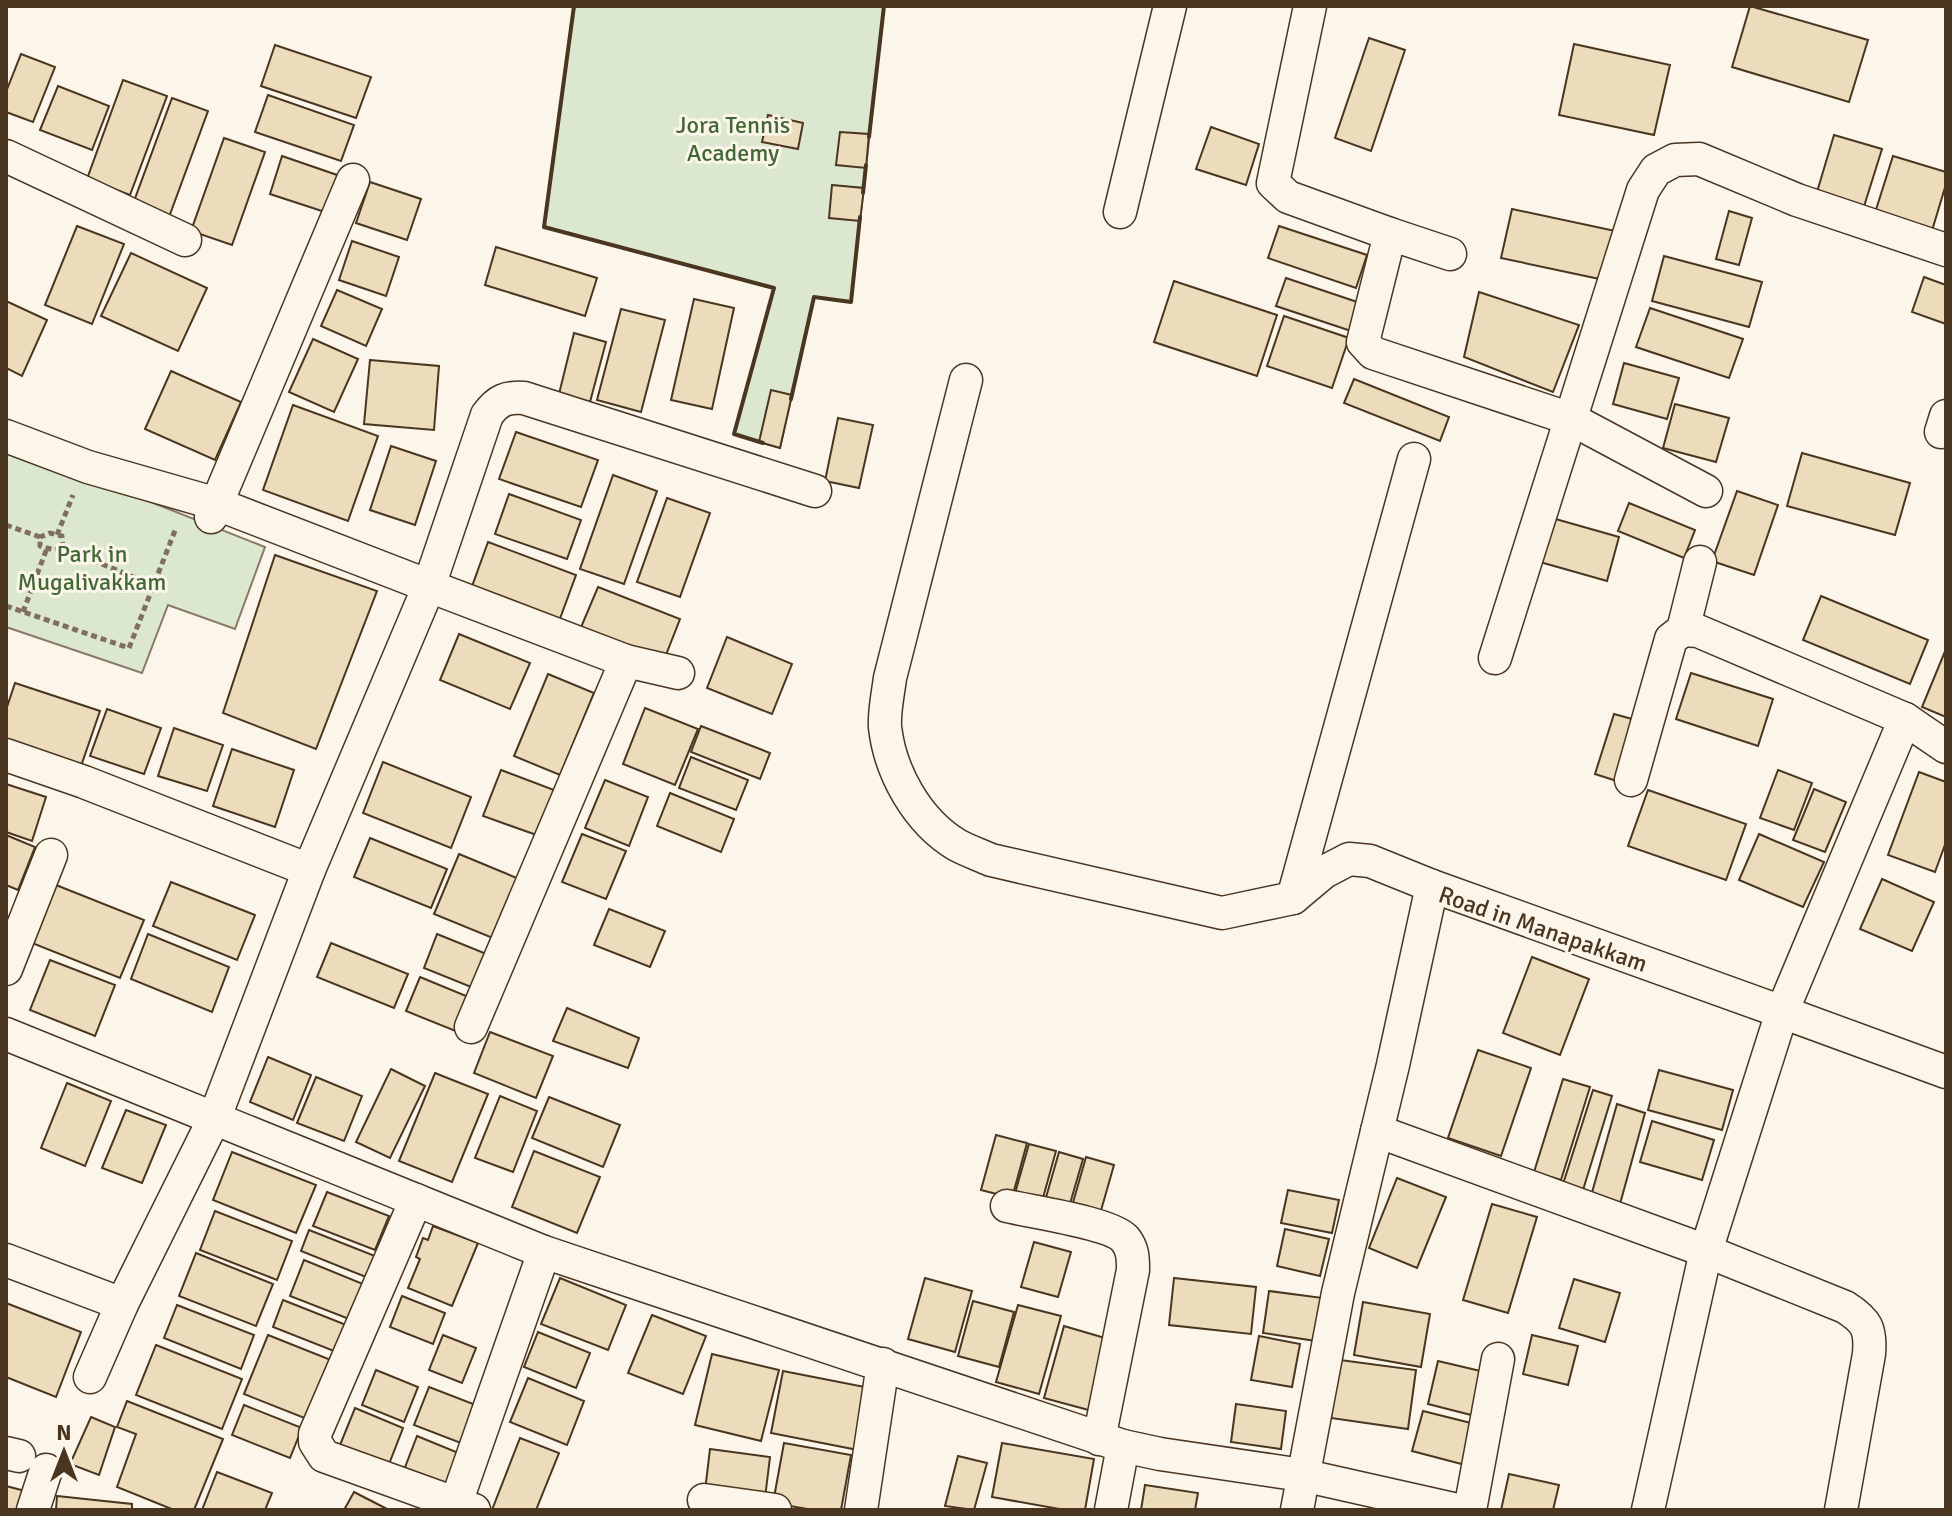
<svg xmlns="http://www.w3.org/2000/svg" width="1952" height="1516" font-family="Signika,sans-serif">
<style>
.green{fill:#dce7d0;stroke:#887966;stroke-width:2}
.building{fill:#ecdcbc;stroke:#4a3520;stroke-width:2}
.lines{fill:none;stroke-linecap:round;stroke-linejoin:round}
.street-casing{stroke:#4a3520;stroke-width:35}
.path{stroke:#7f6f5c;stroke-width:5;stroke-dasharray:6 4;stroke-linecap:butt}
.street{stroke:#fbf6e9;stroke-width:32}
.wall{stroke:#4a3520;stroke-width:4}
.labels{text-anchor:middle;stroke-width:6;stroke-linejoin:round;paint-order:stroke}
.park-label{font-size:24px;fill:#436837;stroke:#fbf6e9}
.street-label{font-size:24px;fill:#4a3520;stroke:#fbf6e9}
</style>
<rect width="100%" height="100%" fill="#fbf6e9"/>
<!-- green -->
<g class="green">
<polygon points="574,6 884,6 851,302 814,297 780,448 734,434 774,288 544,227"/>
<polygon points="6,445 265,547 235,629 168,605 142,673 6,627"/>
</g>
<!-- building -->
<g class="building">
<polygon points="1750,6 1868,40 1849,102 1732,67"/>
<polygon points="1369,38 1405,50 1371,151 1335,138"/>
<polygon points="1574,44 1670,65 1654,135 1559,115"/>
<polygon points="275,45 371,77 356,118 261,86"/>
<polygon points="21,54 55,67 33,122 6,112 6,92"/>
<polygon points="123,80 167,96 130,195 87,179"/>
<polygon points="58,86 109,106 92,150 40,130"/>
<polygon points="268,95 354,125 341,161 255,132"/>
<polygon points="172,98 208,111 169,217 133,204"/>
<polygon points="768,115 803,123 798,149 762,142"/>
<polygon points="1211,127 1259,144 1246,185 1196,169"/>
<polygon points="840,132 869,134 866,168 836,165"/>
<polygon points="1834,135 1882,149 1861,216 1814,202"/>
<polygon points="224,138 265,152 232,245 191,231"/>
<polygon points="282,156 340,176 328,213 270,194"/>
<polygon points="1893,156 1946,172 1946,184 1931,234 1874,216"/>
<polygon points="370,182 421,199 407,240 356,223"/>
<polygon points="832,185 864,188 860,221 829,218"/>
<polygon points="1512,209 1620,232 1609,281 1501,258"/>
<polygon points="1729,211 1752,218 1739,265 1716,259"/>
<polygon points="77,226 124,244 92,324 45,305"/>
<polygon points="1279,226 1367,255 1356,288 1268,258"/>
<polygon points="352,241 399,257 386,296 339,280"/>
<polygon points="496,247 597,278 585,316 485,285"/>
<polygon points="131,253 207,288 178,351 101,316"/>
<polygon points="1664,256 1762,282 1749,327 1652,301"/>
<polygon points="1924,277 1946,285 1946,324 1912,312"/>
<polygon points="1286,278 1366,305 1357,333 1276,306"/>
<polygon points="1174,281 1277,315 1257,376 1154,342"/>
<polygon points="337,290 382,309 366,346 321,326"/>
<polygon points="1479,292 1579,325 1553,392 1464,357"/>
<polygon points="694,299 734,308 712,409 671,400"/>
<polygon points="6,301 47,320 22,376 6,368"/>
<polygon points="1650,308 1743,339 1729,378 1636,347"/>
<polygon points="621,309 665,320 641,412 597,400"/>
<polygon points="1284,316 1349,338 1332,388 1267,366"/>
<polygon points="574,333 606,342 590,402 559,394"/>
<polygon points="313,339 358,359 334,412 289,392"/>
<polygon points="370,360 439,366 434,430 364,424"/>
<polygon points="1624,363 1679,378 1667,419 1613,404"/>
<polygon points="171,371 241,402 215,460 145,429"/>
<polygon points="1354,379 1449,417 1440,441 1344,403"/>
<polygon points="771,390 792,395 780,448 759,442"/>
<polygon points="1675,404 1729,418 1716,462 1663,448"/>
<polygon points="293,405 378,436 348,521 263,490"/>
<polygon points="838,418 873,425 859,488 825,481"/>
<polygon points="516,432 598,460 581,507 499,479"/>
<polygon points="391,446 436,461 415,525 370,510"/>
<polygon points="1802,453 1910,483 1895,535 1787,506"/>
<polygon points="613,475 657,491 624,584 580,569"/>
<polygon points="1737,491 1778,505 1754,575 1712,561"/>
<polygon points="509,494 581,520 567,559 495,534"/>
<polygon points="667,498 710,513 680,597 637,582"/>
<polygon points="1629,503 1695,530 1684,558 1618,531"/>
<polygon points="1552,518 1619,537 1607,581 1540,562"/>
<polygon points="488,542 576,575 558,624 470,592"/>
<polygon points="275,555 377,591 316,749 223,713"/>
<polygon points="598,587 680,619 662,665 579,632"/>
<polygon points="1821,596 1928,640 1910,684 1803,640"/>
<polygon points="459,634 530,663 510,709 440,680"/>
<polygon points="727,637 792,664 772,714 707,688"/>
<polygon points="1946,649 1946,717 1922,707"/>
<polygon points="1691,673 1773,699 1758,746 1676,719"/>
<polygon points="548,674 594,693 560,775 514,756"/>
<polygon points="15,683 100,711 80,769 6,745 6,710"/>
<polygon points="645,708 698,729 675,785 623,764"/>
<polygon points="107,709 161,728 144,774 90,756"/>
<polygon points="1614,714 1643,722 1623,783 1595,774"/>
<polygon points="701,726 770,753 760,779 691,752"/>
<polygon points="174,728 223,745 207,791 158,776"/>
<polygon points="232,749 294,770 275,827 213,806"/>
<polygon points="691,757 748,780 736,810 679,788"/>
<polygon points="383,762 471,797 451,848 363,813"/>
<polygon points="501,770 562,793 545,838 483,816"/>
<polygon points="1778,770 1812,783 1794,830 1760,818"/>
<polygon points="1919,772 1946,782 1946,842 1935,872 1888,855"/>
<polygon points="605,780 648,797 629,846 585,828"/>
<polygon points="6,784 46,797 32,841 6,832"/>
<polygon points="1814,789 1846,802 1825,852 1793,840"/>
<polygon points="1648,790 1746,824 1726,880 1628,846"/>
<polygon points="670,793 734,819 721,852 657,826"/>
<polygon points="582,834 626,851 606,899 562,882"/>
<polygon points="1759,834 1824,862 1803,907 1739,880"/>
<polygon points="6,835 35,847 18,890 6,885"/>
<polygon points="370,838 447,869 431,908 354,877"/>
<polygon points="459,854 524,881 500,941 434,914"/>
<polygon points="1882,879 1934,902 1912,951 1860,929"/>
<polygon points="171,882 255,915 237,960 153,926"/>
<polygon points="56,885 144,920 120,978 32,943"/>
<polygon points="609,909 665,931 650,967 594,945"/>
<polygon points="148,934 229,967 212,1012 131,979"/>
<polygon points="437,934 494,957 481,991 424,968"/>
<polygon points="331,943 408,974 394,1008 317,977"/>
<polygon points="1532,957 1589,979 1560,1055 1503,1033"/>
<polygon points="50,960 115,985 95,1036 30,1010"/>
<polygon points="420,977 471,998 458,1032 406,1011"/>
<polygon points="567,1008 639,1038 628,1068 553,1041"/>
<polygon points="490,1032 553,1056 536,1098 474,1073"/>
<polygon points="1478,1050 1531,1068 1501,1156 1448,1138"/>
<polygon points="268,1057 311,1075 293,1120 250,1102"/>
<polygon points="391,1069 425,1086 390,1158 356,1142"/>
<polygon points="1659,1070 1733,1090 1722,1130 1648,1110"/>
<polygon points="435,1073 488,1094 452,1182 399,1161"/>
<polygon points="316,1077 362,1096 344,1141 297,1123"/>
<polygon points="1563,1079 1590,1087 1561,1180 1534,1172"/>
<polygon points="67,1083 111,1101 85,1166 41,1148"/>
<polygon points="1593,1090 1612,1096 1583,1190 1563,1184"/>
<polygon points="500,1096 537,1111 513,1172 475,1158"/>
<polygon points="549,1097 620,1125 603,1167 532,1138"/>
<polygon points="1617,1104 1645,1113 1620,1204 1591,1196"/>
<polygon points="126,1110 166,1125 142,1183 102,1168"/>
<polygon points="1652,1121 1714,1140 1702,1180 1640,1162"/>
<polygon points="996,1135 1027,1143 1012,1198 981,1190"/>
<polygon points="1029,1144 1056,1151 1041,1205 1014,1197"/>
<polygon points="534,1151 600,1177 577,1233 512,1207"/>
<polygon points="232,1152 316,1185 296,1233 213,1200"/>
<polygon points="1059,1152 1083,1159 1067,1214 1043,1208"/>
<polygon points="1086,1157 1114,1165 1098,1221 1070,1213"/>
<polygon points="1397,1178 1446,1197 1417,1268 1369,1248"/>
<polygon points="1288,1190 1339,1200 1332,1233 1281,1223"/>
<polygon points="327,1192 389,1216 375,1250 313,1226"/>
<polygon points="1492,1204 1537,1217 1508,1313 1463,1300"/>
<polygon points="215,1211 292,1241 277,1280 200,1250"/>
<polygon points="433,1226 478,1243 452,1306 408,1288 420,1259 416,1257 423,1238 428,1240"/>
<polygon points="1285,1229 1329,1239 1320,1276 1277,1266"/>
<polygon points="309,1230 375,1256 366,1277 301,1251"/>
<polygon points="1034,1242 1071,1252 1058,1297 1021,1287"/>
<polygon points="196,1253 273,1284 256,1326 179,1296"/>
<polygon points="304,1260 363,1284 349,1319 290,1296"/>
<polygon points="560,1278 626,1305 608,1350 541,1324"/>
<polygon points="925,1278 972,1291 955,1352 908,1339"/>
<polygon points="1174,1278 1256,1287 1251,1334 1169,1325"/>
<polygon points="1574,1279 1620,1293 1605,1342 1559,1328"/>
<polygon points="1269,1291 1323,1298 1316,1341 1263,1333"/>
<polygon points="402,1296 445,1313 433,1344 390,1327"/>
<polygon points="283,1300 354,1328 344,1355 273,1327"/>
<polygon points="973,1301 1014,1312 999,1367 958,1356"/>
<polygon points="1363,1302 1430,1314 1421,1367 1354,1355"/>
<polygon points="6,1303 81,1332 56,1397 6,1377"/>
<polygon points="177,1305 254,1335 241,1369 164,1338"/>
<polygon points="1018,1305 1061,1316 1039,1394 996,1382"/>
<polygon points="652,1315 706,1336 683,1394 628,1373"/>
<polygon points="1064,1326 1115,1341 1096,1412 1044,1398"/>
<polygon points="538,1332 590,1353 576,1388 524,1367"/>
<polygon points="268,1335 336,1362 312,1421 244,1394"/>
<polygon points="443,1335 476,1348 462,1383 429,1370"/>
<polygon points="1532,1335 1578,1346 1568,1385 1523,1374"/>
<polygon points="1259,1336 1300,1344 1292,1387 1251,1380"/>
<polygon points="156,1345 242,1379 222,1429 136,1395"/>
<polygon points="712,1354 779,1370 761,1441 695,1425"/>
<polygon points="1340,1360 1416,1370 1408,1429 1331,1418"/>
<polygon points="1438,1361 1489,1373 1479,1417 1428,1404"/>
<polygon points="376,1370 418,1387 404,1422 362,1405"/>
<polygon points="783,1371 875,1389 863,1451 771,1433"/>
<polygon points="528,1378 584,1401 567,1445 510,1422"/>
<polygon points="429,1387 481,1407 466,1445 414,1425"/>
<polygon points="127,1401 223,1439 194,1510 174,1510 117,1487 136,1434 117,1427"/>
<polygon points="1236,1404 1286,1411 1281,1449 1231,1442"/>
<polygon points="244,1405 302,1428 290,1458 232,1435"/>
<polygon points="355,1408 403,1428 389,1464 340,1445"/>
<polygon points="1423,1411 1479,1425 1469,1466 1412,1451"/>
<polygon points="91,1417 115,1427 99,1475 70,1464"/>
<polygon points="417,1436 461,1454 448,1487 404,1470"/>
<polygon points="520,1438 559,1453 536,1510 492,1510"/>
<polygon points="784,1443 851,1455 841,1510 813,1510 773,1503"/>
<polygon points="1002,1443 1094,1459 1085,1510 1065,1510 992,1497"/>
<polygon points="710,1449 770,1457 765,1498 705,1491"/>
<polygon points="958,1456 987,1463 974,1510 945,1506"/>
<polygon points="217,1472 272,1493 265,1510 202,1510"/>
<polygon points="1509,1474 1559,1485 1553,1510 1501,1510"/>
<polygon points="1145,1485 1198,1493 1195,1510 1141,1510"/>
<polygon points="6,1486 29,1492 24,1510 6,1510"/>
<polygon points="354,1492 389,1510 344,1510"/>
<polygon points="57,1496 132,1504 132,1510 56,1510"/>
</g>
<g class="lines">
<!-- street casing -->
<g class="street-casing">
<g id="street">
<polyline points="1310,6 1273,183 1288,197 1390,234 1363,342 1373,353 1571,419 1706,491"/>
<polyline points="6,156 185,240"/>
<polyline points="1120,212 1170,6"/>
<polyline points="1390,234 1450,254"/>
<path d="M966,380L890,678C888,694 884,711 885,727C890,772 917,821 957,845C968,851 980,855 991,860L1222,913L1293,898L1324,872L1349,859L1370,861L1432,886"/>
<polyline points="1941,432 1946,416"/>
<polyline points="6,436 88,467 217,504 429,586 309,870 215,1117 122,1304 6,1260"/>
<polyline points="211,517 353,180"/>
<polyline points="1683,630 1700,562"/>
<polyline points="1495,658 1643,190 1656,170 1675,160 1699,159 1797,200 1946,250"/>
<path d="M678,673L626,661L429,586L487,415C498,400 506,397 524,398L815,491"/>
<polyline points="6,755 84,782 309,870"/>
<polyline points="1631,780 1671,639 1683,630 1698,631 1905,719"/>
<polyline points="1293,898 1414,459"/>
<polyline points="6,969 51,855"/>
<polyline points="471,1027 626,661"/>
<polyline points="6,1034 544,1252 1123,1446 1111,1510"/>
<path d="M1377,1131L1706,1251L1845,1307C1867,1321 1871,1329 1869,1354L1841,1510"/>
<polyline points="416,1200 315,1434 315,1442 324,1456 474,1510"/>
<path d="M1007,1206C1032,1212 1111,1223 1125,1239C1133,1249 1133,1258 1133,1270L1099,1439"/>
<polyline points="90,1377 122,1304"/>
<polyline points="1123,1446 1160,1454 1302,1475 1458,1510"/>
<polyline points="6,1453 19,1456"/>
<polyline points="704,1500 775,1510"/>
<polyline points="456,1503 544,1252"/>
<polyline points="33,1510 46,1470"/>
<polyline points="861,1510 883,1364"/>
<polyline points="1297,1510 1338,1293 1393,1065 1432,886 1782,1012 1905,719 1946,747"/>
<polyline points="1470,1510 1498,1359"/>
<polyline points="1648,1510 1706,1251 1782,1012 1946,1072"/>
</g>
</g>
<!-- path -->
<g class="path">
<polyline points="6,525 40,537"/>
<polyline points="57,535 73,495"/>
<polyline points="63,548 62,536 50,533 40,537 40,546 54,550 63,548 155,586"/>
<polyline points="6,606 129,648 176,528"/>
<polyline points="23,612 47,548"/>
</g>
<!-- street -->
<use href="#street" class="street"/>
<!-- wall -->
<g class="wall">
<polyline points="574,6 544,227 774,288 734,434 763,443"/>
<polyline points="869,137 884,6"/>
<polyline points="863,193 866,165"/>
<polyline points="791,399 814,297 851,302 860,217"/>
</g>
</g>
<g class="labels">
<!-- park labels -->
<g class="park-label">
<text x="733" y="133">Jora Tennis<tspan x="733" dy="28">Academy</tspan></text>
<text x="92" y="562">Park in<tspan x="92" dy="28">Mugalivakkam</tspan></text>
</g>
<!-- street labels -->
<g class="street-label">
<text transform="translate(1543 929) rotate(19)" y="8">Road in Manapakkam</text>
</g>
</g>
<!-- border -->
<rect width="1952" height="1516" fill="none" stroke="#4a3520" stroke-width="16"/>
<!-- north arrow -->
<g transform="translate(64 1452)" stroke="#fbf6e9" stroke-width="6" paint-order="stroke">
<path d="M0-6L14 30L0 20L-14 30Z" fill="#4a3520"/>
<text y="-12" font-size="22" font-weight="bold" text-anchor="middle" fill="#4a3520">N</text>
</g>
</svg>
